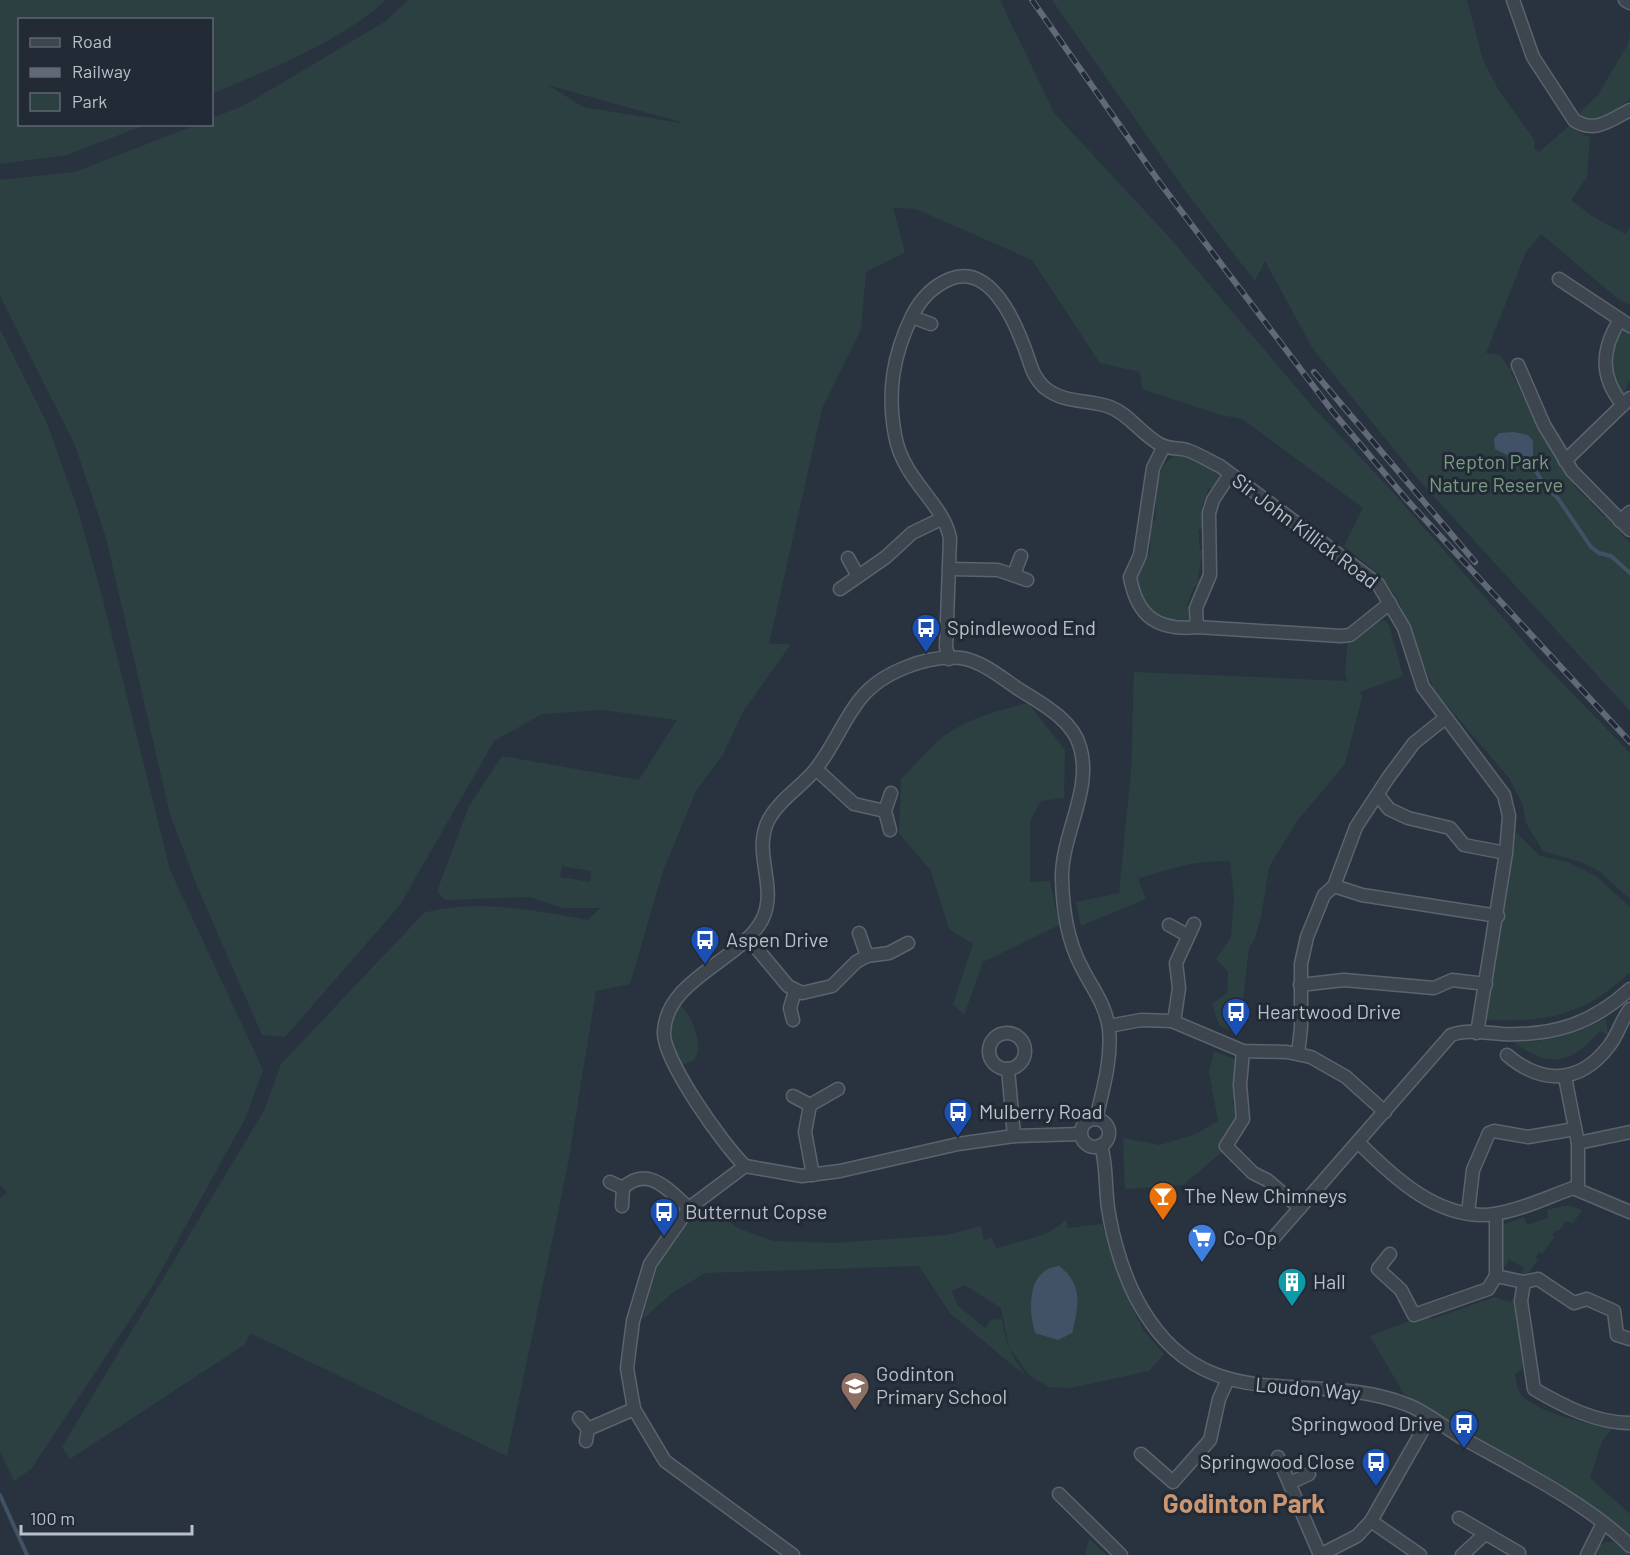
<svg xmlns="http://www.w3.org/2000/svg" width="1630" height="1555" font-family="Barlow,sans-serif">
<style>
.green{fill:#2c4041;fill-rule:evenodd}
.water{fill:#415266}
.lines{fill:none;stroke-linecap:round;stroke-linejoin:round}
.stream{stroke:#415266;stroke-width:4}
.minor-casing{stroke:#5b636d;stroke-width:15}
.minor{stroke:#3d454f;stroke-width:12}
.rail-casing{stroke:#606976;stroke-width:6}
.rail{stroke:#222a35;stroke-width:4;stroke-dasharray:11;stroke-linecap:butt}
.labels{text-anchor:middle;stroke-width:6;stroke-linejoin:round;paint-order:stroke}
.park-label{font-size:20px;fill:#7a9d82;stroke:#222a35}
.street-label{font-size:20px;fill:#bac0ca;stroke:#222a35}
.poi-label{font-size:20px;fill:#bac0ca;stroke:#222a35;text-anchor:start}
.district-label{font-size:26px;font-weight:bold;fill:#cb9773;stroke:#222a35}
</style>
<rect width="100%" height="100%" fill="#29333f"/>
<!-- green -->
<g class="green">
<path d="M0,0H386C337,44 271,68 212,94V20H20V124L145,125L67,155L0,164Z"/>
<path d="M408,0H1000L1054,113L1169,237L1311,405L1390,489L1539,659L1630,753V899L1599,871L1581,862L1543,851L1526,823L1523,805L1509,778L1434,690L1398,599L1379,574L1344,546L1363,508L1242,419L1221,415L1142,389L1140,372L1100,363L1032,260L916,209L893,208L905,252L866,272L861,329L822,409L769,644H791L744,710L722,756L696,791L663,871L630,984L596,991L567,1169L507,1456L250,1333L244,1345L70,1459L62,1447L265,1109L281,1064L424,913C475,899 537,910 588,920L600,908H563L529,897L445,900L437,891L469,806L502,756L639,780L677,720L602,710L542,714L494,741L400,905L285,1037L262,1035L197,886L170,814L106,538L75,445L0,296V180L75,172L196,125L212,124V118L243,106L386,21ZM548,85L681,122V123L583,107ZM562,866L591,871L590,882L560,877Z"/>
<polygon points="1052,0 1467,0 1483,60 1498,89 1535,141 1534,148 1539,152 1570,125 1578,132 1590,137 1587,177 1571,200 1592,216 1625,234 1630,227 1630,305 1617,298 1541,234 1526,252 1486,353 1500,355 1509,368 1514,370 1511,372 1531,411 1534,409 1560,465 1576,483 1574,486 1588,500 1592,500 1590,502 1604,517 1607,515 1623,530 1621,534 1630,542 1630,711 1418,479 1313,349 1265,261 1255,281 1189,196"/>
<polygon points="1630,31 1630,100 1599,121 1576,116 1598,95 1628,44"/>
<path d="M1623,326L1630,329V380L1622,396C1606,375 1608,346 1623,326Z"/>
<polygon points="0,329 47,423 78,510 103,600 170,870 263,1070 246,1117 153,1285 31,1469 14,1481 0,1452 0,1198 7,1193 0,1185"/>
<path d="M1180,453L1216,468L1220,478L1214,488H1209L1202,506L1205,511L1204,527L1198,530L1200,550L1205,552L1206,556L1201,559L1198,577L1202,582L1200,586L1194,587L1187,605L1192,611L1191,621L1184,624L1181,619H1162L1148,610L1136,577C1143,563 1156,551 1148,536L1151,522L1155,521C1158,495 1150,467 1180,453Z"/>
<path d="M1385,620L1389,625L1403,676L1360,692L1362,697L1345,764L1297,821L1269,867L1261,916L1255,939L1249,948L1239,1035L1219,1025L1212,1004L1227,993L1228,971L1216,959L1231,937L1234,897L1230,862C1206,858 1162,870 1138,879L1146,899L1081,926L1076,902L1119,893L1131,773L1134,672L1347,681L1345,673L1348,640L1373,623Z"/>
<path d="M1028,703L1065,750L1064,798L1041,801L1030,821V882L1050,881L1059,925L983,962L964,1015L953,1004L973,944L949,929L931,871L899,833L901,779C913,767 925,753 937,742C962,720 997,711 1028,703Z"/>
<path d="M1516,832L1540,856L1568,862L1596,876L1630,907V972C1584,1016 1547,1022 1486,1020Z"/>
<path d="M678,1004C692,1012 704,1046 694,1060L683,1065C667,1042 667,1029 678,1004Z"/>
<path d="M1606,1019L1608,1035L1600,1031C1571,1064 1549,1069 1514,1042C1548,1043 1576,1034 1606,1019Z"/>
<polygon points="1214,1051 1237,1060 1235,1097 1232,1102 1238,1116 1221,1141 1223,1151 1183,1185 1125,1189 1123,1138 1160,1145 1196,1134 1218,1121 1209,1072"/>
<polygon points="1568,1205 1582,1210 1573,1223 1566,1221 1559,1231 1556,1230 1552,1235 1554,1237 1542,1254 1539,1252 1536,1257 1538,1259 1525,1278 1520,1276 1524,1268 1509,1259 1505,1267 1500,1264 1503,1225 1524,1217 1527,1225 1548,1218 1547,1210"/>
<path d="M714,1212L740,1229L773,1241L835,1243L947,1235L981,1226L984,1241L991,1237L997,1249C1021,1239 1046,1239 1066,1220L1068,1228L1102,1224L1130,1303L1143,1330L1164,1354L1149,1371L1070,1388L1049,1387L1030,1376L1009,1348L1001,1308L965,1285L952,1291L957,1305L985,1328L991,1320L1002,1319C1005,1344 1012,1357 1027,1377L950,1313L919,1266L705,1273L672,1293L643,1319C650,1287 661,1245 687,1222C693,1216 706,1214 714,1212Z"/>
<path d="M1495,1297L1510,1302L1515,1298L1523,1368L1515,1374C1516,1380 1517,1388 1520,1393C1533,1412 1589,1424 1612,1429L1602,1441L1590,1478L1630,1514V1536L1577,1497L1404,1394L1370,1336L1423,1316L1432,1319Z"/>
<polygon points="1089,1539 1107,1555 1085,1555"/>
<polygon points="1606,1542 1614,1542 1630,1555 1594,1555 1598,1546"/>
</g>
<!-- water -->
<g class="water">
<polygon points="1514,432 1528,435 1533,441 1533,458 1509,456 1495,449 1494,439 1499,433"/>
<path d="M1059,1266C1083,1284 1079,1306 1072,1333L1058,1340L1035,1333C1028,1309 1027,1269 1059,1266Z"/>
</g>
<g class="lines">
<!-- stream -->
<g class="stream">
<polyline points="1536,471 1545,487 1557,497 1591,547 1599,553 1611,556 1630,573"/>
<polyline points="0,1495 27,1555"/>
</g>
<!-- minor casing -->
<g class="minor-casing">
<g id="minor">
<path d="M1513,0L1533,57L1574,120C1594,134 1611,120 1630,110"/>
<polyline points="1625,0 1630,3"/>
<polyline points="1559,279 1630,326"/>
<polyline points="912,317 931,324"/>
<path d="M1619,321C1601,351 1600,377 1623,405"/>
<polyline points="1518,365 1544,425 1572,471 1630,530"/>
<path d="M1164,446L1153,468L1140,555L1130,577C1137,617 1158,631 1197,627L1196,608L1210,575L1209,513L1213,500L1230,474"/>
<polyline points="1565,461 1630,398"/>
<polyline points="1620,521 1630,512"/>
<polyline points="848,558 858,576"/>
<polyline points="951,569 998,570 1027,580"/>
<polyline points="1014,574 1021,556"/>
<polyline points="840,589 886,557 912,533 941,519"/>
<polyline points="1197,627 1341,636 1350,635 1390,603"/>
<path d="M949,659L946,647L950,538C943,502 903,481 895,435C887,392 893,355 912,316C920,300 933,286 950,279C988,264 1012,315 1023,344C1030,360 1031,376 1045,388C1065,404 1088,399 1110,407C1129,414 1142,435 1161,445C1169,449 1179,448 1187,450C1199,454 1209,461 1220,466L1378,584L1404,628L1423,687L1504,795L1509,816L1506,853L1477,1033"/>
<polyline points="816,769 854,804 885,811"/>
<polyline points="1378,795 1389,809 1408,818 1450,828 1464,845 1506,853"/>
<polyline points="890,830 885,811 891,793"/>
<polyline points="1334,886 1362,895 1498,916"/>
<polyline points="1169,925 1187,935"/>
<polyline points="859,933 867,956"/>
<polyline points="748,938 788,986 802,993 832,986 856,962 867,956 889,953 908,943"/>
<polyline points="1300,985 1344,980 1434,988 1452,980 1486,984"/>
<polyline points="793,1020 790,1008 795,991"/>
<polyline points="1174,1022 1179,988 1176,963 1194,924"/>
<polyline points="1109,1026 1141,1020 1172,1021 1243,1051 1287,1052 1311,1057 1346,1077 1385,1112"/>
<circle cx="1007" cy="1051" r="18"/>
<polyline points="1243,1051 1240,1085 1243,1119 1226,1146 1253,1173 1267,1180 1300,1208"/>
<polyline points="1298,1054 1301,1028 1301,964 1307,937 1324,895 1334,886 1356,827 1388,778 1414,743 1444,719"/>
<path d="M1507,1055C1542,1085 1580,1084 1609,1046C1618,1035 1621,1020 1630,1009"/>
<polyline points="1008,1069 1014,1136"/>
<polyline points="1565,1077 1578,1143 1578,1188"/>
<polyline points="793,1096 810,1105"/>
<circle cx="1095" cy="1133" r="14"/>
<path d="M1358,1142C1393,1177 1440,1222 1495,1214C1521,1210 1548,1197 1573,1188L1630,1212"/>
<polyline points="1578,1143 1630,1132"/>
<path d="M1101,1145C1107,1166 1105,1186 1108,1208C1113,1240 1124,1278 1141,1307C1208,1423 1309,1366 1408,1405C1426,1412 1443,1426 1459,1436C1512,1466 1588,1503 1630,1546"/>
<path d="M745,1166C724,1146 662,1059 664,1032C666,979 740,961 762,920C779,887 751,852 769,819C780,799 801,787 815,770C833,748 843,720 861,698C882,672 927,655 961,658C982,661 1002,678 1020,690C1042,704 1073,720 1080,747C1093,790 1061,835 1062,879C1063,910 1067,940 1082,968C1092,988 1106,1005 1109,1029C1112,1059 1103,1089 1096,1119"/>
<polyline points="745,1166 689,1208 650,1264 633,1321 627,1368 634,1409 665,1461 793,1555"/>
<polyline points="745,1166 802,1176 840,1171 958,1144 1014,1136 1081,1134"/>
<polyline points="813,1175 805,1132 810,1105 838,1089"/>
<polyline points="610,1182 623,1188"/>
<path d="M622,1206L623,1188C648,1164 669,1191 689,1208"/>
<polyline points="1468,1213 1473,1170 1489,1133 1494,1131 1528,1137 1575,1129"/>
<path d="M1270,1242L1451,1035C1467,1029 1486,1033 1502,1034C1553,1036 1592,1024 1630,989"/>
<polyline points="1390,1254 1378,1269 1401,1290 1414,1315 1488,1289 1496,1276 1496,1214"/>
<polyline points="1496,1276 1524,1282 1538,1279 1574,1303 1587,1299 1614,1311 1617,1335 1630,1339"/>
<path d="M1524,1282L1521,1301L1534,1389C1563,1406 1596,1423 1630,1423"/>
<polyline points="579,1418 588,1429 634,1409"/>
<polyline points="586,1441 588,1429"/>
<polyline points="1141,1454 1173,1482 1210,1440 1219,1399 1228,1379"/>
<polyline points="1278,1457 1320,1555"/>
<polyline points="1290,1483 1309,1474"/>
<polyline points="1059,1494 1121,1555"/>
<polyline points="1459,1518 1519,1553"/>
<polyline points="1371,1521 1420,1555"/>
<polyline points="1320,1555 1357,1536 1371,1521 1429,1419"/>
<polyline points="1462,1555 1485,1534"/>
<polyline points="1587,1555 1603,1523"/>
</g>
</g>
<!-- minor -->
<use href="#minor" class="minor"/>
<!-- rail casing -->
<g class="rail-casing">
<g id="rail">
<polyline points="1032,0 1160,183 1333,412 1407,500 1630,742"/>
<polyline points="1314,372 1475,562"/>
</g>
</g>
<!-- rail -->
<use href="#rail" class="rail"/>
</g>
<!-- icons -->
<defs>
<g id="bus-pin" transform="scale(1.5)"><path d="M0 17L-7.5 6A9.5 9.5 0 1 1 7.5 6Z" fill="#1a4fb4" stroke="#222a35"/><path d="M-5-6H5V4H4V6H2V4H-2V6H-4V4H-5ZM-3.5-4V0h7V-4ZM-3.5 1.2v1.5H-2V1.2ZM2 1.2v1.5H3.5V1.2Z" fill="#fff"/></g>
<g id="bar-pin" transform="scale(1.5)"><path d="M0 17L-7.5 6A9.5 9.5 0 1 1 7.5 6Z" fill="#e8710a" stroke="#222a35"/><path d="M-6-5H6L.8 .8V4.5H3.5V6h-7V4.5H-.8V.8Z" fill="#fff"/></g>
<g id="supermarket-pin" transform="scale(1.5)"><path d="M0 17L-7.5 6A9.5 9.5 0 1 1 7.5 6Z" fill="#3f7fe0" stroke="#222a35"/><path d="M-6-5.5h2.5l.6 2H6L4.5 2H-2.5L-4.4-4H-6ZM-1.5 3.2a1.3 1.3 0 1 0 .1 0ZM3 3.2a1.3 1.3 0 1 0 .1 0Z" fill="#fff"/></g>
<g id="building-pin" transform="scale(1.5)"><path d="M0 17L-7.5 6A9.5 9.5 0 1 1 7.5 6Z" fill="#0f9aa8" stroke="#222a35"/><path d="M-4-6H4V6H1V3H-1V6H-4ZM-2.5-4.3h1.7v1.8h-1.7ZM.8-4.3h1.7v1.8H.8ZM-2.5-1h1.7V.8h-1.7ZM.8-1h1.7V.8H.8Z" fill="#fff"/></g>
<g id="school-pin" transform="scale(1.5)"><path d="M0 17L-7.5 6A9.5 9.5 0 1 1 7.5 6Z" fill="#8d6e63" stroke="#222a35"/><path d="M0-5L7-2L0 1L-7-2ZM-4 1L0 2.5L4 1V4Q0 6-4 4Z" fill="#fff"/></g>
</defs>
<g fill-rule="evenodd">
<use href="#bus-pin" x="926" y="628"/>
<use href="#bus-pin" x="705" y="940"/>
<use href="#bus-pin" x="1236" y="1012"/>
<use href="#bus-pin" x="958" y="1112"/>
<use href="#bar-pin" x="1163" y="1196"/>
<use href="#bus-pin" x="664" y="1212"/>
<use href="#supermarket-pin" x="1202" y="1238"/>
<use href="#building-pin" x="1292" y="1282"/>
<use href="#school-pin" x="855" y="1386"/>
<use href="#bus-pin" x="1464" y="1424"/>
<use href="#bus-pin" x="1376" y="1462"/>
</g>
<g class="labels">
<!-- park labels -->
<g class="park-label">
<text x="1496" y="469">Repton Park<tspan x="1496" dy="23">Nature Reserve</tspan></text>
</g>
<!-- street labels -->
<g class="street-label">
<text transform="translate(1305 531) rotate(37)" y="7">Sir John Killick Road</text>
<text transform="translate(1308 1389) rotate(5)" y="7">Loudon Way</text>
</g>
<!-- poi labels -->
<g class="poi-label">
<text x="947" y="635">Spindlewood End</text>
<text x="726" y="947">Aspen Drive</text>
<text x="1257" y="1019">Heartwood Drive</text>
<text x="979" y="1119">Mulberry Road</text>
<text x="1184" y="1203">The New Chimneys</text>
<text x="685" y="1219">Butternut Copse</text>
<text x="1223" y="1245">Co-Op</text>
<text x="1313" y="1289">Hall</text>
<text x="876" y="1381">Godinton<tspan x="876" dy="23">Primary School</tspan></text>
<text x="1443" y="1431" text-anchor="end">Springwood Drive</text>
<text x="1355" y="1469" text-anchor="end">Springwood Close</text>
</g>
<!-- district labels -->
<g class="district-label">
<text x="1244" y="1513">Godinton Park</text>
</g>
</g>
<!-- legend -->
<rect x="18" y="18" width="195" height="108" fill="#222a35" stroke="#5f6671" stroke-width="1.5"/>
<rect x="30" y="38" width="30" height="9" fill="#3d454f" stroke="#5f6671" stroke-width="1.5"/>
<text x="72" y="48" font-size="18" fill="#bac0ca">Road</text>
<rect x="30" y="68" width="30" height="9" fill="#606976" stroke="#5f6671" stroke-width="1.5"/>
<text x="72" y="78" font-size="18" fill="#bac0ca">Railway</text>
<rect x="30" y="93" width="30" height="18" fill="#2c4041" stroke="#5f6671" stroke-width="1.5"/>
<text x="72" y="108" font-size="18" fill="#bac0ca">Park</text>
<!-- scale -->
<path d="M21 1525v9h171v-9" fill="none" stroke="#bac0ca" stroke-width="3"/>
<text x="30" y="1525" font-size="18" fill="#bac0ca" stroke="#222a35" stroke-width="4.5" paint-order="stroke">100 m</text>
</svg>
